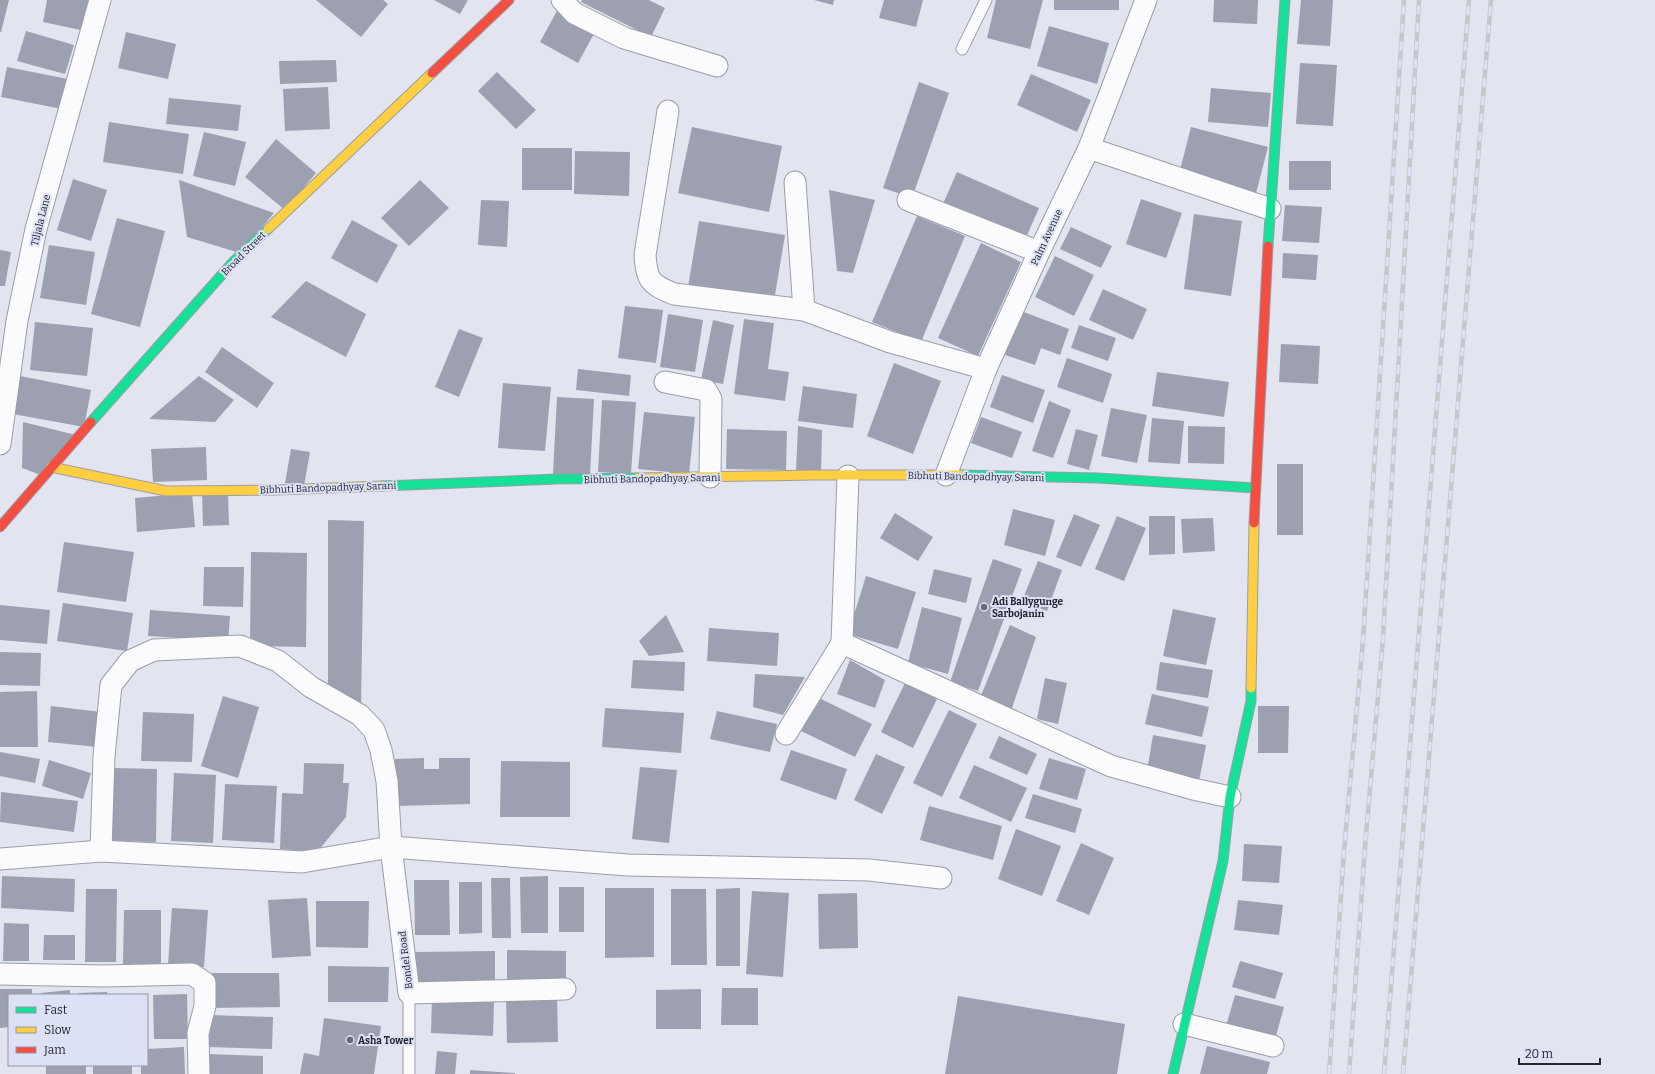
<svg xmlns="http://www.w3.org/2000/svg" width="1655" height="1074" font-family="Bitter,serif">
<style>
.building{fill:#9da0b0}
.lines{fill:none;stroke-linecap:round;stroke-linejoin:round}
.lane-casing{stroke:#9b9da6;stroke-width:13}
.street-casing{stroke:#9b9da6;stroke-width:23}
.fast-casing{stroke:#9b9da6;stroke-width:11}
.slow-casing{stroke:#9b9da6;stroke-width:11}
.jam-casing{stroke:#9b9da6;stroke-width:11}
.lane{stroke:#fbfbfd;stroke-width:11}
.street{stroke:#fbfbfd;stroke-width:21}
.fast{stroke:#16e098;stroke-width:9}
.slow{stroke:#ffcf43;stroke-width:9}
.jam{stroke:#f24e42;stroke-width:9}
.rail-casing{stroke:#c6c7ca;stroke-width:4.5}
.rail{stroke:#dce1f6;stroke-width:3;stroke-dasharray:9;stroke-linecap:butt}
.poi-dot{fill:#676972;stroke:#dce1f6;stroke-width:1.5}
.labels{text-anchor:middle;stroke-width:4;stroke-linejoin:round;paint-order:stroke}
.street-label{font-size:10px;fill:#25272e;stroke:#dce1f6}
.poi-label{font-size:10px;font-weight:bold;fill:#25272e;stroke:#dce1f6;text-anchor:start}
</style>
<rect width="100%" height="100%" fill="#e2e4f0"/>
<!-- building -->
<g class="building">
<polygon points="0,0 9,0 1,32 0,32"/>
<polygon points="47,0 97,0 90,32 43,22"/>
<polygon points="316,0 383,0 388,4 361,37"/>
<polygon points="434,0 468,0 460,14"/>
<polygon points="582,0 649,0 665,8 651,37 581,2"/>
<polygon points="814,0 834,0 833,5"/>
<polygon points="884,0 923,0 916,27 879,18"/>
<polygon points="996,0 1043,0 1030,49 987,38"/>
<rect x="1054" y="0" width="65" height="10"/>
<polygon points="1214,0 1258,0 1257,24 1213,22"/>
<polygon points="1301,0 1333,0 1330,46 1297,44"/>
<polygon points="557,11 595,32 578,63 540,42"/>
<polygon points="1049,26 1109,43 1097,84 1037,66"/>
<polygon points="26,31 74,45 65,74 17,61"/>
<polygon points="126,32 176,44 168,79 118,68"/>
<polygon points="336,60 337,82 280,84 279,61"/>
<polygon points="1300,63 1337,65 1333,126 1296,124"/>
<polygon points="7,67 68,79 62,109 1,97"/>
<polygon points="497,72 536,110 516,129 478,91"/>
<polygon points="1031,74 1091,100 1077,132 1017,105"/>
<polygon points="919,82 949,93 912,198 883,188"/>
<polygon points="328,87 330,129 285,131 283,89"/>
<polygon points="1211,88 1271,93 1268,127 1208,122"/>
<polygon points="169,98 241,105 238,131 166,124"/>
<polygon points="109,122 189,134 183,174 103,162"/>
<polygon points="692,127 782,146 769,212 678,193"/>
<polygon points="1191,127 1268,147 1256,193 1179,174"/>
<polygon points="204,132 246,142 235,186 193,176"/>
<polygon points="276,139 316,173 285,210 245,177"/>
<rect x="522" y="148" width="50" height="42"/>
<polygon points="575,151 630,152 629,196 574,194"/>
<rect x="1289" y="161" width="42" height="29"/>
<polygon points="957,172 1039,208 1024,242 942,206"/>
<polygon points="73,179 107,190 91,241 57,230"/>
<polygon points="179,180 274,213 240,253 187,237"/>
<polygon points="420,180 449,208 409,246 381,218"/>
<polygon points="829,190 875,200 853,273 837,271"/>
<polygon points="1141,199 1182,213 1166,258 1126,244"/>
<polygon points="481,200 509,201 507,247 478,245"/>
<polygon points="1285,205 1322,207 1319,243 1282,241"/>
<polygon points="1194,214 1242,221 1231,296 1184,289"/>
<polygon points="917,216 965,236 921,342 872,322"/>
<polygon points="117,218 165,231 140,327 91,314"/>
<polygon points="352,220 398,245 377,283 331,258"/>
<polygon points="699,221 785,235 774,301 688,287"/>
<polygon points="1071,227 1112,246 1101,268 1060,249"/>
<polygon points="981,243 1021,262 978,356 938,338"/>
<polygon points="49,245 95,252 86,305 40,298"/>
<polygon points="0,250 11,252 5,286 0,286"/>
<polygon points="1283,253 1318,255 1316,280 1282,278"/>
<polygon points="1055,256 1094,275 1074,316 1035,297"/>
<polygon points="306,281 366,314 346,357 271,317"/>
<polygon points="1103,289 1147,309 1133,340 1089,320"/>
<polygon points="625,306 663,310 656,363 618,358"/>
<polygon points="1021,311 1069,329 1060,355 1041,348 1035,365 1005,355"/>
<polygon points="668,314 703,320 695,372 660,367"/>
<polygon points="744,319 774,323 768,369 789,372 785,401 734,394"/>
<polygon points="713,320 734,325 723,384 701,380"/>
<polygon points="35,322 93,328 87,376 30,370"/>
<polygon points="1079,325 1116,338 1108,361 1071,348"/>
<polygon points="459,329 483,338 459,397 435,387"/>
<polygon points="1281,344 1320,346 1318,384 1279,382"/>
<polygon points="222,347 274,383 257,408 205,372"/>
<polygon points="1067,358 1112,374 1103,403 1057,387"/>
<polygon points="894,363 941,381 913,454 867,436"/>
<polygon points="578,369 631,375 629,396 576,390"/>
<polygon points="1157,372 1229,382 1224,417 1152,406"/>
<polygon points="1002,375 1045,390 1033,423 990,407"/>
<polygon points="20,376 91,390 84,427 13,414"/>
<polygon points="199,376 234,400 215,422 149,419"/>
<polygon points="503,383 551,387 545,451 498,448"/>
<polygon points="803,386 857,394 853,428 798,421"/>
<polygon points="557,397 594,399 590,475 553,474"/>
<polygon points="602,400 636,402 631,474 598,472"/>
<polygon points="1049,401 1071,410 1053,458 1032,451"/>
<polygon points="1111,408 1147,415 1137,463 1101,456"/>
<polygon points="644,412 695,417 689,474 638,469"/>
<polygon points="981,417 1022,432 1012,458 971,443"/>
<polygon points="1152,418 1184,421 1180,464 1148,462"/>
<polygon points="23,422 76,435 41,475 22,468"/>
<polygon points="798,426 822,430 821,472 796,471"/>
<polygon points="1188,426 1225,427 1224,464 1188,463"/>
<polygon points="727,429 787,431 786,470 726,469"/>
<polygon points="1076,429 1098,435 1089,470 1067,464"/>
<polygon points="206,447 207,480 153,482 151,449"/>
<polygon points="291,449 310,452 304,486 285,483"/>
<rect x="1277" y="464" width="26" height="71"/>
<polygon points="192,493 195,527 137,532 135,498"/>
<polygon points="228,493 229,525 203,526 202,494"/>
<polygon points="1013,509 1055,520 1045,556 1004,545"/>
<polygon points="895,513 933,537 918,561 880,538"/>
<polygon points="1074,514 1100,525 1081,567 1056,557"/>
<polygon points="1117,516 1146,528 1124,581 1095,569"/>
<polygon points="1149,516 1175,516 1175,554 1149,555"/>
<polygon points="1213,518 1215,551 1183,553 1181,519"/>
<polygon points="328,520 364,521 361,707 328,691"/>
<polygon points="64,542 134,552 126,602 57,592"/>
<polygon points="251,552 307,553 306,647 250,646"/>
<polygon points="993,559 1022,569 978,691 950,682"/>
<polygon points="1038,561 1062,570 1047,611 1022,601"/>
<polygon points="204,567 244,567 243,607 203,606"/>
<polygon points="934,569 972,578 966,603 928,594"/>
<polygon points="866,576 916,592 898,649 848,634"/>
<polygon points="63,603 133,613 127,651 57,641"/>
<polygon points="0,605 50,610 47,644 0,640"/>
<polygon points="922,607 962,618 948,674 908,663"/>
<polygon points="1173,609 1216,618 1206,665 1163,656"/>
<polygon points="150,610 230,616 228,641 148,636"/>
<polygon points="666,615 684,652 649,656 639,641"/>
<polygon points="1010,625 1036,637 1011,711 980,698"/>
<polygon points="709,628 779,633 777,666 707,661"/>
<polygon points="0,652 41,653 40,686 0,685"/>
<polygon points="633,660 685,662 684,691 631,688"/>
<polygon points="850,660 885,680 875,708 837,694"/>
<polygon points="1160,662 1213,670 1208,698 1156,690"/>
<polygon points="755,674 805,677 783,715 753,707"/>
<polygon points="1045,678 1067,683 1058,724 1037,719"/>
<polygon points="905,683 937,699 913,748 881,732"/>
<polygon points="37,691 38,747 0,747 0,692"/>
<polygon points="1152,694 1209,707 1202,737 1145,724"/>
<polygon points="223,696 259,707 238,778 201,766"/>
<polygon points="815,696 872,724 855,757 799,730"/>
<polygon points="51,706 101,712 97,747 48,742"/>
<polygon points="1258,706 1289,706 1288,753 1258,753"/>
<polygon points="605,708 684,713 681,753 602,747"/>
<polygon points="949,710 977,724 942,797 913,783"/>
<polygon points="717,711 777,724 770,752 710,739"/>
<polygon points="143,712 194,714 192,762 141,761"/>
<polygon points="1153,735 1206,745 1199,781 1147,771"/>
<polygon points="999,736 1037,754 1027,775 989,758"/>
<polygon points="791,750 847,769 836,800 780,780"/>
<polygon points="0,752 40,759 35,783 0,776"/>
<polygon points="876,754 905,767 882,814 854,800"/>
<polygon points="424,758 424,769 439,769 439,758 470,758 470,804 396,806 395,759"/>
<polygon points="1049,758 1086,769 1077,800 1039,789"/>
<polygon points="49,760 91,773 83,799 42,786"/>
<polygon points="501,761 570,762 570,817 500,817"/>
<polygon points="304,763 344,764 343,783 349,783 346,817 317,852 280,849 282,793 303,794"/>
<polygon points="974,765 1027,788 1011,822 959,798"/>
<polygon points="640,767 677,770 669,843 632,839"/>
<polygon points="114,768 157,769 156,842 112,841"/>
<polygon points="174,773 216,775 213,843 171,841"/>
<polygon points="225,784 277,786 274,843 222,840"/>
<polygon points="1,792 78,801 74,832 0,822"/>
<polygon points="1033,794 1082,809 1075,833 1025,818"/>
<polygon points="929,806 1002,826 993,860 920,840"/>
<polygon points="1016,829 1061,846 1042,896 998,879"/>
<polygon points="1081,843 1114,858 1089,915 1056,901"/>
<polygon points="1244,844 1282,846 1279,883 1242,881"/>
<polygon points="2,876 75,879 74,912 1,908"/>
<polygon points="548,876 548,933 521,933 520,877"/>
<polygon points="491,878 510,878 511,938 492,938"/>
<polygon points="414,880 449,880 450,935 415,935"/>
<polygon points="459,882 482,882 482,933 459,934"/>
<rect x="559" y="887" width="25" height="45"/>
<polygon points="605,888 654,888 654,957 605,958"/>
<polygon points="740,888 740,966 716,966 716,889"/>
<polygon points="86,889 117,889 116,962 85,962"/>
<polygon points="671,889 706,889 707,965 671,965"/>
<polygon points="752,891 789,893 783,977 746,974"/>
<polygon points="857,893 858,948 819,949 818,894"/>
<polygon points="307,898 311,956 272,958 268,900"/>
<polygon points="1238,900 1283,905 1279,935 1234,930"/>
<polygon points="316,901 369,901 368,948 316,947"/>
<polygon points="172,908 208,910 204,967 168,964"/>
<polygon points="124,910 161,910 161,965 123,964"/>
<polygon points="4,923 29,924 29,961 3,961"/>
<polygon points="44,935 75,935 75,960 43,960"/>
<polygon points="507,950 566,951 566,985 507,984"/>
<polygon points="495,951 495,984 415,985 415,952"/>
<polygon points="1240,961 1283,973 1275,999 1232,987"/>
<polygon points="328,966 389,967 388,1002 328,1002"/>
<polygon points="212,973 279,973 280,1007 212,1008"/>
<polygon points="722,988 758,988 758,1025 721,1025"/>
<polygon points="0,989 32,989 32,995 9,995 9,1027 0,1028"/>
<polygon points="701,989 701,1029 656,1029 656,990"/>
<polygon points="70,990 70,995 41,995 41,993"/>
<polygon points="107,992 107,995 79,995 79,993"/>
<polygon points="187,994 188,1039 154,1039 153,995"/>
<polygon points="557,994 558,1042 507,1043 506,995"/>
<polygon points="1235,995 1284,1007 1275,1039 1226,1026"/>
<polygon points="958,996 1125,1024 1117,1074 945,1074"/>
<polygon points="432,997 494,1000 493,1036 431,1033"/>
<polygon points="209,1015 273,1017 272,1049 208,1047"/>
<polygon points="324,1018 381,1026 374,1074 300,1074 304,1053 319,1056"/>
<polygon points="1207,1046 1270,1062 1267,1074 1200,1074"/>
<polygon points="184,1047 185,1074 141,1074 141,1065 147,1065 147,1049"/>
<polygon points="437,1051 457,1053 455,1074 435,1074"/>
<polygon points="207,1054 263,1056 263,1074 206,1074"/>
<rect x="46" y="1065" width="40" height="9"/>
<rect x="93" y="1065" width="39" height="9"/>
<polygon points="470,1070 515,1073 515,1074 470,1074"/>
</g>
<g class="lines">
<!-- lane casing -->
<g class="lane-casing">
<g id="lane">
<polyline points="962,49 986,0"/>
<polyline points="409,1074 409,993"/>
</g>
</g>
<!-- street casing -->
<g class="street-casing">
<g id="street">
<polyline points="562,0 574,13 624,38 717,66"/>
<path d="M668,111L645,255C647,281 650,284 674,294L804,310"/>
<polyline points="1089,148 1270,209"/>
<polyline points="795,182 804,310 890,342 986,369"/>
<polyline points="908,200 1039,252"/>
<polyline points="665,382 706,390 711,399 710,477"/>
<polyline points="0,444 17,321 36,229 100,0"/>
<polyline points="946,475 986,369 1039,252 1089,148 1146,0"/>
<polyline points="848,476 842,643 1111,766 1193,789 1230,797"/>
<polyline points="786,734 842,643"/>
<polyline points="101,851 104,756 111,685 130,661 154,650 240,646 278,661 311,687 360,715 374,730 381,750 387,781 391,847 409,993 565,989"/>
<polyline points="0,859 101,851 302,862 391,847 628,865 869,870 941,878"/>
<polyline points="0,974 104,976 192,974 205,983 205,1006 198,1033 199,1074"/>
<polyline points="1184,1024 1273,1046"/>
</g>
</g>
<!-- fast casing -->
<g class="fast-casing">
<g id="fast">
<polyline points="1268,246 1285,0"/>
<polyline points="91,422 234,261 268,229"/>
<polyline points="961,475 1098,478 1255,488"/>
<polyline points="382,486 557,479 638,478"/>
<polyline points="1173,1074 1223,861 1230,797 1251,701 1251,688"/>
</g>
</g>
<!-- slow casing -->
<g class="slow-casing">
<g id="slow">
<polyline points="268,229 432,73"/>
<polyline points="51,467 166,491 276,490 382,486"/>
<polyline points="638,478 815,475 961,475"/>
<polyline points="1251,688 1254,523"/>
</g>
</g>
<!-- jam casing -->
<g class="jam-casing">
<g id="jam">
<polyline points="432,73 509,0"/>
<polyline points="1254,523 1268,246"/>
<polyline points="0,527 91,422"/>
</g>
</g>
<!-- lane -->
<use href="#lane" class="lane"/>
<!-- street -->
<use href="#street" class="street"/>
<!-- fast -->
<use href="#fast" class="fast"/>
<!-- slow -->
<use href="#slow" class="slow"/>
<!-- jam -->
<use href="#jam" class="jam"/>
<!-- rail casing -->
<g class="rail-casing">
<g id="rail">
<polyline points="1329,1074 1344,851 1363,640 1404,0"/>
<polyline points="1349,1074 1365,847 1383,638 1419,0"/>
<polyline points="1384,1074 1469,0"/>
<polyline points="1403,1074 1491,0"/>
</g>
</g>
<!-- rail -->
<use href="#rail" class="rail"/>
</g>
<!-- markers -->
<g class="poi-dot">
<circle cx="984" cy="607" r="4"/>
<circle cx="350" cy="1040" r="4"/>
</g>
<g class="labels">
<!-- street labels -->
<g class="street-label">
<text transform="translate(40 220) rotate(-76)" y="4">Tiljala Lane</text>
<text transform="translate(1046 237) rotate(-65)" y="4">Palm Avenue</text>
<text transform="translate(243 253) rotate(-45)" y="4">Broad Street</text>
<text transform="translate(976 476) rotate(1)" y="4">Bibhuti Bandopadhyay Sarani</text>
<text transform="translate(652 478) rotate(-1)" y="4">Bibhuti Bandopadhyay Sarani</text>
<text transform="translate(328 487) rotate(-2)" y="4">Bibhuti Bandopadhyay Sarani</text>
<text transform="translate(405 960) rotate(-97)" y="4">Bondel Road</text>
</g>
<!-- poi labels -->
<g class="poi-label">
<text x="992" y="605">Adi Ballygunge<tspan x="992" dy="12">Sarbojanin</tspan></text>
<text x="358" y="1044">Asha Tower</text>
</g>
</g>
<!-- legend -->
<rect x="8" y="994" width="140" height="72" fill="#dce1f6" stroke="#9397a6"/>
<rect x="16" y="1007" width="20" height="6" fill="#16e098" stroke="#9397a6"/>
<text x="44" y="1014" font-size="12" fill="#25272e">Fast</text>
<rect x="16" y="1027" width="20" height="6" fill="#ffcf43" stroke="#9397a6"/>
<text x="44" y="1034" font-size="12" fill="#25272e">Slow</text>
<rect x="16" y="1047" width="20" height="6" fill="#f24e42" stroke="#9397a6"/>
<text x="44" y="1054" font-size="12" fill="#25272e">Jam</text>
<!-- scale -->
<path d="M1519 1058v6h81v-6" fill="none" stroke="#25272e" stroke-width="2"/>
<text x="1525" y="1058" font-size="12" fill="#25272e" stroke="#dce1f6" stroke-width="3" paint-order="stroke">20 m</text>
</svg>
